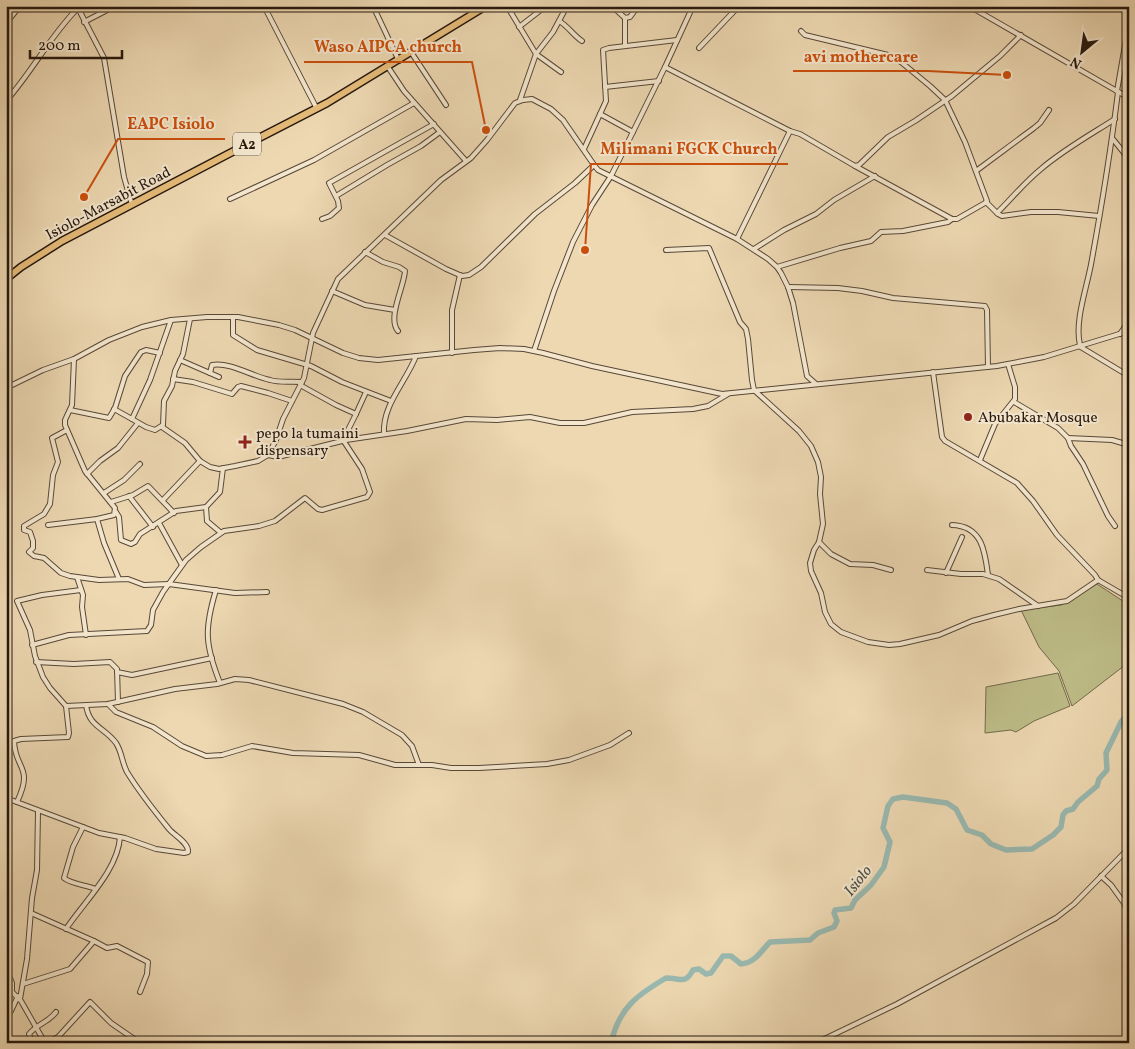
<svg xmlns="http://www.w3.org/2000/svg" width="1135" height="1049" font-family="Vollkorn,serif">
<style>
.green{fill:#bebd88;stroke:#726a4c}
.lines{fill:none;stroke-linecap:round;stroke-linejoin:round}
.river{stroke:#99b9b0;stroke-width:5.5}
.street-casing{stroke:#584838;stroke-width:6}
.highway-casing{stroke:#26180f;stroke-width:9}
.street{stroke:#f3e6cd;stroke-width:4}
.highway{stroke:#e6bc79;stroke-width:6}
.poi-dot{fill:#8f2418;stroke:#f3e6cd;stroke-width:2}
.labels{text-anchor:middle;stroke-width:4;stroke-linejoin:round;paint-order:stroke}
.shield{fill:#f3e6cd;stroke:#645648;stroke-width:1}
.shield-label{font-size:14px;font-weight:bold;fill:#26180f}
.street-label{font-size:15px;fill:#26180f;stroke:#f3e6cd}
.poi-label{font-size:15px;fill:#26180f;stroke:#f3e6cd;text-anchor:start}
.water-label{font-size:16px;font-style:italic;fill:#4e5047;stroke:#f3e6cd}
.leader{fill:none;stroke:#cb4f0c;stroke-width:2}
.callout-dot{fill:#cb4f0c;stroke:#f3e6cd;stroke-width:2}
.callout-label{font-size:16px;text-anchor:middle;font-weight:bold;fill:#cb4f0c;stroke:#f3e6cd;stroke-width:4;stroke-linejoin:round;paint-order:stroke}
</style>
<rect width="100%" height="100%" fill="#edd8b2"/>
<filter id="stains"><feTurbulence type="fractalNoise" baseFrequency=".004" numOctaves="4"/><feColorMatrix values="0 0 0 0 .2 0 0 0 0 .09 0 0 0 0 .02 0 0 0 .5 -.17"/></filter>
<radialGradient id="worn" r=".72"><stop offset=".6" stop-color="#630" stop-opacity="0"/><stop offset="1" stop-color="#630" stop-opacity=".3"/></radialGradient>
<!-- green -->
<g class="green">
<polygon points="1097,584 1129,605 1129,662 1072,706 1059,671 1039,647 1021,610 1061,605"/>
<polygon points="1058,673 1070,706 1034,721 1016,732 1011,730 985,733 986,687"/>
</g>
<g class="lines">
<!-- river -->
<path class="river" d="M611,1043C619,1008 637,995 666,978C681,978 685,985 693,970L699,969L706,974L711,973L723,956H731L741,964C755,963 761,951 770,942L810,940L818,933L834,927L837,921L834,913L835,910L851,908L855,900L871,885L884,867L890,842L883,828L888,806L893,799L903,797L947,803L956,809L967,830L982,835L991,844L1006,850L1032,849L1053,835L1061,827L1063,815L1066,811L1073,809L1078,802L1097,786L1099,779L1107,770L1106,753L1121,722L1129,712"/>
<!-- street casing -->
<g class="street-casing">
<g id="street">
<polyline points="77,6 104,58 124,177 132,205"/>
<polyline points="264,6 317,109"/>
<polyline points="373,6 399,61"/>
<polyline points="507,6 536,54 561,72"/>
<polyline points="612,6 625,18 630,17 638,6"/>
<polyline points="969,6 1129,98"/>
<path d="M559,21C568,26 573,35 582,41"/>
<polyline points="84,22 115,6"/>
<polyline points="6,23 20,6"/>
<polyline points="519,27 546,6"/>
<polyline points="801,31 805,35 888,55 901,62 930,86 945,100 965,142 987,201 985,203 957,219 952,219 855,166"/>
<polyline points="625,46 625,18"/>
<polyline points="699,48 739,6"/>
<polyline points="411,52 446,105"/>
<polyline points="388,67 404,91 466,161"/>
<polyline points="665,67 790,131"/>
<polyline points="605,87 659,81"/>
<polyline points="1117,91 1129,22"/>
<polyline points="520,100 536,54 553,32 567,6"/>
<path d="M6,101C32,72 50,36 78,8"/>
<polyline points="600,114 633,132"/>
<polyline points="1112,138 1129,159"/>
<polyline points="584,149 606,101 603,50 609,48 677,40"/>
<polyline points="976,171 1034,128 1040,123 1049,110"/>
<polyline points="336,196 387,165 421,146 440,132"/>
<polyline points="230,199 314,160 414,103"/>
<polyline points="986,202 998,214 1002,216 1031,212 1058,212 1099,216"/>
<path d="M997,213C1012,198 1025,182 1041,169C1063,150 1090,135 1115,119"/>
<polyline points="322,219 330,216 339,208 338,201 329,183 434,124"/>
<polyline points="385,235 446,269 462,276 469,275 481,267 535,214 575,183 594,165"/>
<polyline points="737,239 790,131 800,134 855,166 859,165 888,137 915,121 952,96 1000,56 1021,35"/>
<polyline points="754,249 784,230 816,214 834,200 875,176"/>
<polyline points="666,250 709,248 740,322 746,329 748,339 752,380 754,390 799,431 811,446 818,462 821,477 820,494 823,524 819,542 814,550 810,563 811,571 821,593 825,612 831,624 841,632 868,642 889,645 900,644 939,635 972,621 994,615 1019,609 1067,601 1098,580"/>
<path d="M365,252L383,262L399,267L405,271C404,287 387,318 398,331"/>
<polyline points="777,267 840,248 871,241 881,232 903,231 948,222 952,219"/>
<polyline points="788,287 838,288 862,291 893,298 985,306 987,310 988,367"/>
<polyline points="332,291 365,305 395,310"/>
<polyline points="233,317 233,335 257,350 311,366 342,382 391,401"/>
<polyline points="171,320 150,380 132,419 146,427 155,430 163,425 164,401 172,386 175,371 183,354 190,319"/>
<polyline points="1120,334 1129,321"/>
<path d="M1080,345C1074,320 1088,285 1092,259C1102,204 1111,148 1118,92"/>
<polyline points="1079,346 1129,376"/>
<polyline points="534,351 554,291 573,242 592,205 611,176 625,148 665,67 693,6"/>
<polyline points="452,353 452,310 460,275"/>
<polyline points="180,360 219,377"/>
<polyline points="933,372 942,437 945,441 1017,483 1033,501 1057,535 1095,575 1098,580 1129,598"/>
<path d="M210,373L212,365C231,362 251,376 270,380C280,383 291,381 302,382"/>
<polyline points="173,379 193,382 232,394 238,387 241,386 268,393 292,401"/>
<polyline points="300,385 336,405 356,414 366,392"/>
<polyline points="6,388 43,370 74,359 109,340 142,327 171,320 207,317 238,317 279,325 295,330 343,353 359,358 378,360 474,350 500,348 524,349 543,353 592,366 722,394 997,366 1044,357 1129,331"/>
<polyline points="1014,402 1058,428 1068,438 1071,446 1083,464 1108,516 1115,526"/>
<polyline points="114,409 132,419"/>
<polyline points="70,410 109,418 115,408 125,376 141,352 146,350 160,353"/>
<polyline points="162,427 185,443 200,461 210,467 219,469 235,466 258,461 268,455 276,440 283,419 304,378 313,333 338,279 441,180 471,158 487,140 515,103 523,100 532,99 551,109 563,120 594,165 598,170 737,239 768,259 777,267 781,273 788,287 793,303 807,376 816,384"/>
<polyline points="67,430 52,438 58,462 53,475 50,504 44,514 24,526 24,530 30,532 33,541 33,548 29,552 34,556 44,558 61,573 70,576 99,580 128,579 144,585 169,584 235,593 267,592"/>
<path d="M384,434C382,405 406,382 416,356"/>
<polyline points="1068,438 1112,440 1129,445"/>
<polyline points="346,440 346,434 356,414"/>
<polyline points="268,455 278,457 346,440 407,431 466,419 497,420 530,417 560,423 584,423 632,412 693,409 708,406 728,394"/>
<polyline points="980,460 995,424 1015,399 1015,387 1008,364"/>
<polyline points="87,474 100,461 118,448 138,423"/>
<polyline points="104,493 124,480 140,464"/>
<polyline points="129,496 153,527"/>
<polyline points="163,500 200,461"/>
<polyline points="111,502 133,495 148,486 174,513"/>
<polyline points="116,512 119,517 121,540 131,544 135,542 140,534 176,511 206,507"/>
<polyline points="97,519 104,543 119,579"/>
<polyline points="159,523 182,565"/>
<polyline points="48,525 97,519 114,515 115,508 85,471 65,425 65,420 72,405 74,359"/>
<path d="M952,525C982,526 985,551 988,575"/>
<polyline points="220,532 207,521 206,507 220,492 223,468"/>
<polyline points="819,542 831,554 850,564 873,565 891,570"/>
<polyline points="927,570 961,574 983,574 999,579 1038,606"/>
<polyline points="946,573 962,537"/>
<polyline points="77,577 83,595 82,607 86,635"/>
<polyline points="81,590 42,595 17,601 30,630 35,656 43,677 50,688 66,706 108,704 175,689 217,684 235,679 249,680 343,704 363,712 402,735 412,746 419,765"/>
<path d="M216,590C204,629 205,645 220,683"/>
<polyline points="32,645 69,635 147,631 151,625 153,610 163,592 186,560 201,547 224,531 259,526 275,521 305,498 318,509 322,510 367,497 370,492 362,469 343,440"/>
<polyline points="36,662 74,664 110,662 117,669 118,702"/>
<polyline points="117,672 132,675 212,658"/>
<polyline points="108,704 116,712 153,727 182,746 206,756 222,755 252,746 293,753 359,755 395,765 432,765 451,768 479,768 547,764 569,760 610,745 629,733"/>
<path d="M6,798L99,833L125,838L156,849L184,853L188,852C189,843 175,836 169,829C156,813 138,790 127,772C122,763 122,752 116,743C104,727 89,727 86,705"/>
<path d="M17,802C34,766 15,770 14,741L21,739L68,737L69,733L66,706"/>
<path d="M83,827L73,847L64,878C71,884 86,885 96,889"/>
<polyline points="1101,876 1111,885 1124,903 1129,915"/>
<polyline points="31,913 94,941"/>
<path d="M66,929C84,902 118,870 120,837"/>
<polyline points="6,968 12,983 12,990"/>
<polyline points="23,984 70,969 94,941 107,948 117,946 148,962 147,974 140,992"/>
<polyline points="6,986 21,1001 45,1043"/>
<polyline points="20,999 27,959 32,898 37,870 38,811"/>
<polyline points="6,1016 11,1011 18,996"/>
<polyline points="6,1019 9,1025 6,1029"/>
<path d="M32,1043L29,1034C37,1024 49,1022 56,1012"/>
<polyline points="47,1043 58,1037 90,1002 111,1023 140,1043"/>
<polyline points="816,1043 897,1004 1056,918 1074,904 1129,848"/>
</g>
</g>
<!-- highway casing -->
<g class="highway-casing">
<polyline id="highway" points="6,279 21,267 62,241 257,139 327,103 486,6"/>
</g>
<!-- street -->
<use href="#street" class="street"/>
<!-- highway -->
<use href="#highway" class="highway"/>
</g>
<!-- markers -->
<g class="poi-dot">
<circle cx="968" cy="417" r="5"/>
<path d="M242.5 434.5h5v5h5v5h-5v5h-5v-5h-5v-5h5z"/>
</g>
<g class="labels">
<!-- shield labels -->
<rect class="shield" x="233" y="132.5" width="28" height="23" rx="4"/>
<g class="shield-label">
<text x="247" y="149">A2</text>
</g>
<!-- street labels -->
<g class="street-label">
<text transform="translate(108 203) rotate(-28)" y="5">Isiolo-Marsabit Road</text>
</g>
<!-- poi labels -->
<g class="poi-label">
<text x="978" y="422">Abubakar Mosque</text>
<text x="256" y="438">pepo la tumaini<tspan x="256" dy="17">dispensary</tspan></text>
</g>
<!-- water labels -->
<g class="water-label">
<text transform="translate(857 880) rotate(-51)" y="6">Isiolo</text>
</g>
</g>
<!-- callouts -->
<path class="leader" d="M486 130L472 62H304M1007 75L928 71H793M84 197L118 139H225M585 250L591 164H788"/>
<g class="callout-dot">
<circle cx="486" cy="130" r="5"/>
<circle cx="1007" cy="75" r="5"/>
<circle cx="84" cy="197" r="5"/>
<circle cx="585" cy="250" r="5"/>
</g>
<g class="callout-label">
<text x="388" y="52">Waso AIPCA church</text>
<text x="861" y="62">avi mothercare</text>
<text x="171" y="129">EAPC Isiolo</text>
<text x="689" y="154">Milimani FGCK Church</text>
</g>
<!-- margin -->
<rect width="1135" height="1049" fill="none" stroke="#edd8b2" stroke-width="25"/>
<rect x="8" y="8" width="1120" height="1034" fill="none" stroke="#26180f" stroke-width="2.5"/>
<rect x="12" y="12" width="1110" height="1024" fill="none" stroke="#26180f"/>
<!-- north arrow -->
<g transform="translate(1082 52) rotate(209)" stroke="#f3e6cd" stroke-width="4" paint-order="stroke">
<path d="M0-4L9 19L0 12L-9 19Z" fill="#26180f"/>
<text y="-8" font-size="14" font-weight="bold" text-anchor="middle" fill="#26180f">N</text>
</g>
<!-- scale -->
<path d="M30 50v8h92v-8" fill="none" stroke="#26180f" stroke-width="2.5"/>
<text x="38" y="50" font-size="15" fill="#26180f" stroke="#f3e6cd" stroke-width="4" paint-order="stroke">200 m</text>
<rect width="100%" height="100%" filter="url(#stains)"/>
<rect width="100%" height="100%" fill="url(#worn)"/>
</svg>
